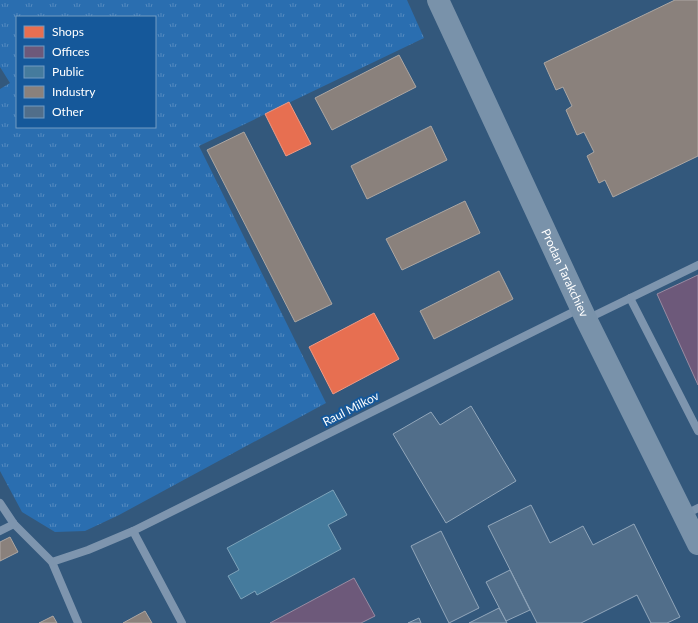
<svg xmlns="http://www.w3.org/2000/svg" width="698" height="623" font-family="Lato,sans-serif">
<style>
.grass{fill:url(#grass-tufts);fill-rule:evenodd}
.shops{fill:#e76f51;stroke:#ee9a85}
.offices{fill:#6d597a;stroke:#998ba2}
.public{fill:#457b9d;stroke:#7da3ba}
.industry{fill:#8a817c;stroke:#ada7a3}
.building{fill:#516e8a;stroke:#92a7bb}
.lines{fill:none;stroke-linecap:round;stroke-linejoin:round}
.lane{stroke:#7e95ae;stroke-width:8}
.secondary{stroke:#7992aa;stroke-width:22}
.labels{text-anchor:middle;stroke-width:4;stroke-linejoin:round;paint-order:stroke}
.street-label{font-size:12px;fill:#fff;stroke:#15589a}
</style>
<defs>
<pattern id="grass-tufts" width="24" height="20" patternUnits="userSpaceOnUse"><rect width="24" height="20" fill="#2a6eb0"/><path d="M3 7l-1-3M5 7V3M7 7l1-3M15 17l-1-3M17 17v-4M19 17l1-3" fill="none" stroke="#558bc0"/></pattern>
</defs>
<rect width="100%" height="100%" fill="#33587c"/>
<!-- grass -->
<path class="grass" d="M0,0H407L424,38L199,146L326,403L119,515L85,531L55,532L22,512L0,471V89L10,83L0,67ZM17,17H155V127H17Z"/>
<!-- shops -->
<g class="shops">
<polygon points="289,102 311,144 286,156 265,114"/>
<polygon points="374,313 399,359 333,394 309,347"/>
</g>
<!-- offices -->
<g class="offices">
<polygon points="698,275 698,385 657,294"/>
<polygon points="354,578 375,616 361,623 270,623"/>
</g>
<!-- public -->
<polygon class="public" points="333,490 347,515 328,525 341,549 257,595 255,591 241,599 228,576 239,570 227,548"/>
<!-- industry -->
<g class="industry">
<polygon points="675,0 698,0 698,156 613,197 605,180 599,183 587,156 594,152 584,132 577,135 566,110 572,106 563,87 556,90 544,63"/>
<polygon points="399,55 416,87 332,130 315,98"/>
<polygon points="431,126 447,160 367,199 351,166"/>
<polygon points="244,132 332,304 295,322 207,150"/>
<polygon points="465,201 480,233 402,270 386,239"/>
<polygon points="499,271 513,299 434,339 420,311"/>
<polygon points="10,537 18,552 0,561 0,542"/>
<polygon points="145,611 152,623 123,623"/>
<polygon points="53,616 57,623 39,623"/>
</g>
<!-- building -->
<g class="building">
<polygon points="471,406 516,481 446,523 393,434 431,412 440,425"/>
<polygon points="531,505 550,543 583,526 593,545 634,524 680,617 667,623 651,623 637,595 581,623 537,623 488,526"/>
<polygon points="441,531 479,608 449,623 411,546"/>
<polygon points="510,570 530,610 506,621 486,582"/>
<polygon points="499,608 507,623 469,623"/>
<polygon points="419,618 421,623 408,623"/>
</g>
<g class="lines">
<!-- lane -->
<g class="lane">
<polyline points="630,298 698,431"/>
<polyline points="587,319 698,265"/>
<polyline points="0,503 14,524 52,562 78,623"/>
<polyline points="684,515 698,508"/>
<polyline points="0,531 14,524"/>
<polyline points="133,531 182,623"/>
<polyline points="52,562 88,550 133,531 581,308"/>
</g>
<!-- secondary -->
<path class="secondary" id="s1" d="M438,0L586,319L698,544"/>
</g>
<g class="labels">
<!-- street labels -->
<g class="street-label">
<text dy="4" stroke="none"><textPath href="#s1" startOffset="301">Prodan Tarakchiev</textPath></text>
<text transform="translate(351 409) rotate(-27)" y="4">Raul Milkov</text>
</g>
</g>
<!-- legend -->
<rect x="16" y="16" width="140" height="112" fill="#15589a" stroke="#739bc2"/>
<rect x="24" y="26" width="20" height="12" fill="#e76f51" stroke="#739bc2"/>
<text x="52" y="36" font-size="12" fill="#ffffff">Shops</text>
<rect x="24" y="46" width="20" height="12" fill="#6d597a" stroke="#739bc2"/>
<text x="52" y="56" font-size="12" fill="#ffffff">Offices</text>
<rect x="24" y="66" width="20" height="12" fill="#457b9d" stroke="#739bc2"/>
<text x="52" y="76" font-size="12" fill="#ffffff">Public</text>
<rect x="24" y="86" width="20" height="12" fill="#8a817c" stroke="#739bc2"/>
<text x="52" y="96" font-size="12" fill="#ffffff">Industry</text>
<rect x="24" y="106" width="20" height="12" fill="#516e8a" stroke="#739bc2"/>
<text x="52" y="116" font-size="12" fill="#ffffff">Other</text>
</svg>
